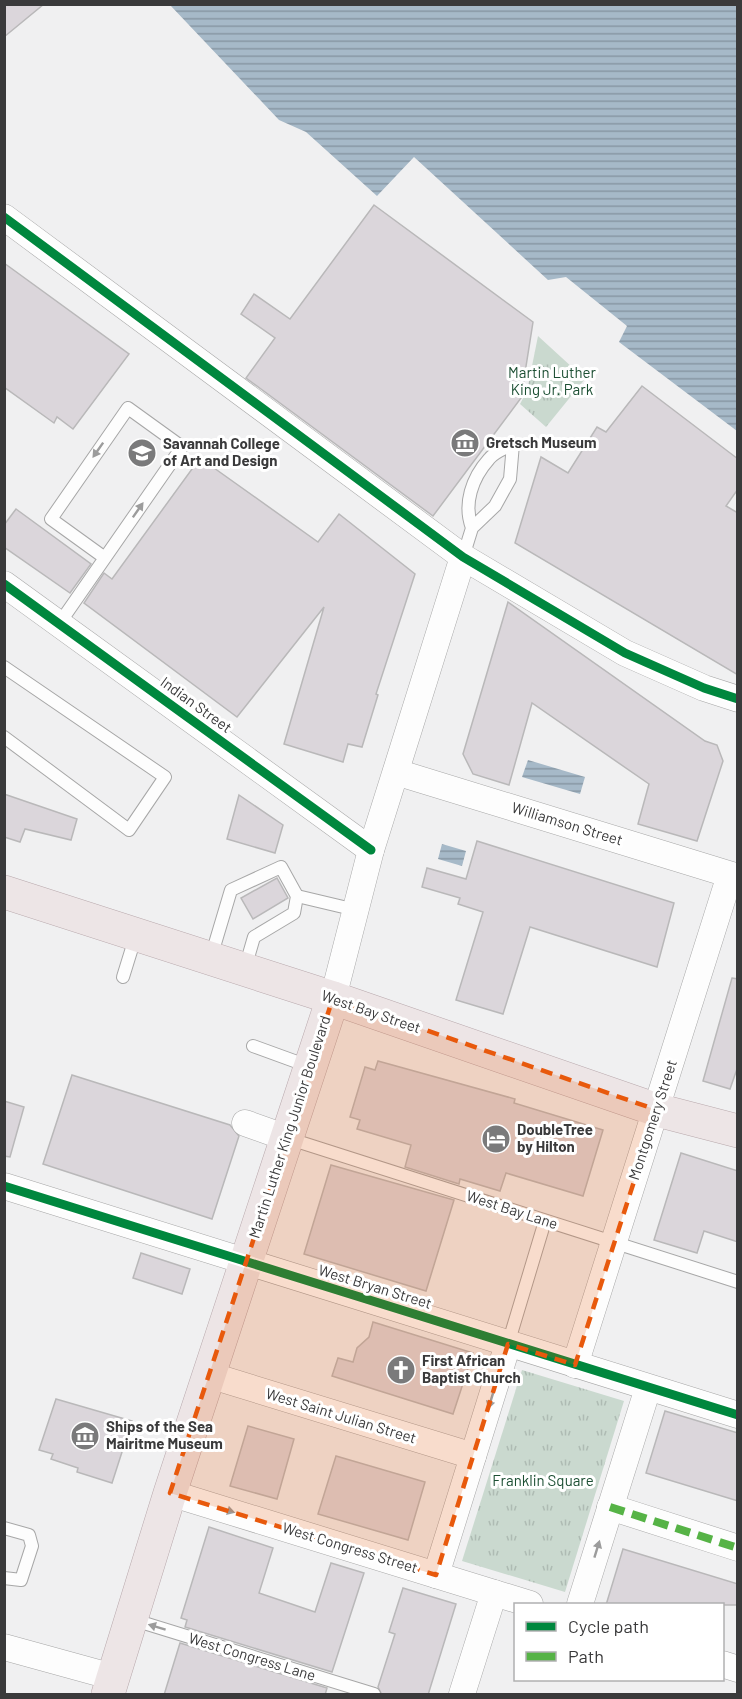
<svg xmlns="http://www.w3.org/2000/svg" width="742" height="1699" font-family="Barlow,sans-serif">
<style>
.park{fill:url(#park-tufts)}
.water{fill:url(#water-rules)}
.building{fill:#dbd6db;stroke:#b9b8b9;stroke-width:1.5}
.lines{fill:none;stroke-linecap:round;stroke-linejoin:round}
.lane-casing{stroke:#a7a7a7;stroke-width:14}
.street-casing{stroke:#a7a7a7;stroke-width:27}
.primary-casing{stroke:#b8a8ac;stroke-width:34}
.lane{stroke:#fdfdfd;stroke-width:12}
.street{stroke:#fdfdfd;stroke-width:26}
.primary{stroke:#ede5e6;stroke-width:33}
.quiet{stroke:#56b346;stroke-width:8;stroke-dasharray:15 8;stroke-linecap:butt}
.cycleway-casing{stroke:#fff;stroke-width:13}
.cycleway{stroke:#00873e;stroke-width:9}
.oneway{fill:#9c9c9c}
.marked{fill:#e8590c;fill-opacity:0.2;stroke:#e8590c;stroke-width:4.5;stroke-dasharray:12 8;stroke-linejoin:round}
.labels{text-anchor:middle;stroke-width:6;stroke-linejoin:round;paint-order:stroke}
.park-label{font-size:15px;fill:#1c4f33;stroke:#fff}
.poi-label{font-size:15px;font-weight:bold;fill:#3a3a3b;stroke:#fff;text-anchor:start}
.street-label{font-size:15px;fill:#3a3a3b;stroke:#fff}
</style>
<defs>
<pattern id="park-tufts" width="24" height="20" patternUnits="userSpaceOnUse" patternTransform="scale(1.5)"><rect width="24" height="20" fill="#cad9cf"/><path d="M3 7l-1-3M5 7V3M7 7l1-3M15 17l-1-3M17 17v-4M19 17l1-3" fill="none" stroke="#aebbb3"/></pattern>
<pattern id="water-rules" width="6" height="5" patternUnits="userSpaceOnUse" patternTransform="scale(1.5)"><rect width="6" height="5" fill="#a6b9c8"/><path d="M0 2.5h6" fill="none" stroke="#8897a4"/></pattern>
</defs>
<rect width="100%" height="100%" fill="#f0f0f1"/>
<!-- park -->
<g class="park">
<polygon points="538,336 585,379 546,427 520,404 527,391"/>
<polygon points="522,1370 624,1401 565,1592 462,1561"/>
</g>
<!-- water -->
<g class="water">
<polygon points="170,5 737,5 737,431 619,342 627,326 566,277 548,280 414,157 377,196 306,132 279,120"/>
<polygon points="528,760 585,777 580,794 522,777"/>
<polygon points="442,844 466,851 462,866 438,859"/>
</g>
<!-- building -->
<g class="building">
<polygon points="4,4 44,4 4,37"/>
<polygon points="374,205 533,322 521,398 433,516 246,378 275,338 241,314 254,294 290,319"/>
<polygon points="4,263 129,354 73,429 57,417 54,423 4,387"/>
<polygon points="642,386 738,459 738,489 726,506 738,513 738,675 515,543 541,457 568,473 597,427 606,432"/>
<polygon points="200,458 318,542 339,514 415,574 376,694 378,695 362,747 348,744 343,762 284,744 324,607 237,717 84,603 104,573 112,579"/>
<polygon points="16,509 91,564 70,593 4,547 4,525"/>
<polygon points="508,602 705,741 717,745 723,761 697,841 638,824 649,784 532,703 509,785 473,774 463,754"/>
<polygon points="4,794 77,819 71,840 25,829 20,842 4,837"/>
<polygon points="239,795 283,825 275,853 227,839"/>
<polygon points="477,841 674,903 657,967 530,927 503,1014 456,1000 483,912 458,904 460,898 422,887 427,868 466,879"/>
<polygon points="277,878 288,898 253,919 241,898"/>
<polygon points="732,978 738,979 738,1066 730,1089 703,1081"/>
<polygon points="378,1061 515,1099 514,1103 603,1130 583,1196 506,1173 500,1191 460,1179 459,1184 405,1167 411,1145 357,1129 360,1120 350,1117 365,1067 375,1070"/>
<polygon points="72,1075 230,1125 239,1136 212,1219 43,1164"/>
<polygon points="4,1101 24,1107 10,1157 4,1156"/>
<polygon points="681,1153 738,1171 738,1242 704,1231 697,1253 654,1240"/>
<polygon points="331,1165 454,1200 426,1291 304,1254"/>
<polygon points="141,1253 190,1269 182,1294 133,1278"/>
<polygon points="373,1322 473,1353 453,1414 332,1376 338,1358 353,1362 357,1348 369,1337"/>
<polygon points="56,1399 132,1421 112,1483 77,1472 78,1468 51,1459 53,1454 39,1450"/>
<polygon points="665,1411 738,1433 738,1501 646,1473"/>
<polygon points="248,1426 294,1439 277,1499 230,1486"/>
<polygon points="336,1456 425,1482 408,1540 318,1514"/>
<polygon points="209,1527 273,1548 259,1593 315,1612 331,1563 364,1573 332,1672 185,1627 187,1620 181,1618"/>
<polygon points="623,1549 738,1584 738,1605 606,1605"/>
<polygon points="403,1588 456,1604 428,1695 382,1695 378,1687 395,1634 389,1632"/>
<polygon points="180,1643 327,1688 325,1695 164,1695"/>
</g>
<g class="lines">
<!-- lane casing -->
<g class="lane-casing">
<g id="lane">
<path d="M463,557L472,528L495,506L510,479L513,444C506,448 494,452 489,459C472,478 463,504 472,528"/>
<polyline points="59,624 182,447 128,408 51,519 105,558"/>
<polyline points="4,667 165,777 129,830 4,737"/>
<polyline points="297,896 356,910"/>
<polyline points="211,957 231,890 281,867 297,896 294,913 254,937 245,968"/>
<polyline points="123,977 136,935"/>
<polyline points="253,1046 308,1066"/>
<polyline points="287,1138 738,1282"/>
<polyline points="508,1344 545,1221"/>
<polyline points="4,1528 29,1535 32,1546 21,1580 4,1578"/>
<polyline points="131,1619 374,1694"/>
</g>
</g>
<!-- street casing -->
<g class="street-casing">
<g id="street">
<polyline points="4,217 463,557 625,653 704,688 738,699"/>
<polyline points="4,584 371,850"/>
<polyline points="396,772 738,877"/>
<polyline points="333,998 371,850 463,557"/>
<polyline points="245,1123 287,1138"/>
<polyline points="4,1186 738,1415"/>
<polyline points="575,1365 730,875"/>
<polyline points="209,1375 473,1456"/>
<polyline points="170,1493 530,1604"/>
<polyline points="610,1507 738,1548"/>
<polyline points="436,1575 508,1344"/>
<polyline points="580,1604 648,1388"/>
<polyline points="4,1647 113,1677"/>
<polyline points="722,1664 738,1669"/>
<polyline points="462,1694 494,1593"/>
</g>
</g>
<!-- primary casing -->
<g class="primary-casing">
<g id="primary">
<polyline points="4,892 333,998 657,1110 738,1131"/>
<polyline points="108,1694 170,1493 333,998"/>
</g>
</g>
<!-- lane -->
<use href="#lane" class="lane"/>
<!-- street -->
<use href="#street" class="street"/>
<!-- primary -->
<use href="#primary" class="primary"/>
<!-- quiet -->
<polyline class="quiet" points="610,1507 738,1548"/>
<!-- cycleway casing -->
<g class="cycleway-casing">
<g id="cycleway">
<polyline points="4,217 463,557 625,653 704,688 738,699"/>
<polyline points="4,584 371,850"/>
<polyline points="4,1186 738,1415"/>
</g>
</g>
<!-- cycleway -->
<use href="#cycleway" class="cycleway"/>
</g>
<!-- one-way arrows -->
<defs><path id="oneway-solid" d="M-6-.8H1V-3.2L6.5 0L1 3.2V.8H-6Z" transform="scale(1.5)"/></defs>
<g class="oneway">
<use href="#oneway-solid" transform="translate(98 450) rotate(125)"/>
<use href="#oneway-solid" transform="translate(138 510) rotate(-55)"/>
<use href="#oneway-solid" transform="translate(491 1400) rotate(107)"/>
<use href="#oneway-solid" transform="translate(226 1510) rotate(17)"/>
<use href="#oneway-solid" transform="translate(597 1549) rotate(-73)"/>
<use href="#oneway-solid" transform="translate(157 1627) rotate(-163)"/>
</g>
<!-- marked area -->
<path class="marked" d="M333,998L657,1110L575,1365L508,1344L436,1575L170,1493Z"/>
<!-- icons -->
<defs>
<g id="museum-disc" transform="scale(1.5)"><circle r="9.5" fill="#7a7a7b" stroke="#fff"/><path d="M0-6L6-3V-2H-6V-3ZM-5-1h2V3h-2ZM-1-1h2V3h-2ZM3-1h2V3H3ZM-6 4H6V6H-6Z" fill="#fff"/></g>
<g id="university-disc" transform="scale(1.5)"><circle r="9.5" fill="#7a7a7b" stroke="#fff"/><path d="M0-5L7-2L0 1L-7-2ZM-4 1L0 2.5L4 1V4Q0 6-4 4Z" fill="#fff"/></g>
<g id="hotel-disc" transform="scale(1.5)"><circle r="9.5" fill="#7a7a7b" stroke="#fff"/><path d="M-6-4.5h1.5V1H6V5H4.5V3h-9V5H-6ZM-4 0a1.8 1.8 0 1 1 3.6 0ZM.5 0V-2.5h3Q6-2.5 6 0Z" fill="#fff"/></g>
<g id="church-disc" transform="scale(1.5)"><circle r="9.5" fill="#7a7a7b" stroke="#fff"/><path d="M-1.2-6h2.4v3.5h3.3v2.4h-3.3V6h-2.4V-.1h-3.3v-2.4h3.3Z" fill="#fff"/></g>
</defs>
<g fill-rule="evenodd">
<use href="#museum-disc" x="465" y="443"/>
<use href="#university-disc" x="142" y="453"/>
<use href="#hotel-disc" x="496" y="1139"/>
<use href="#church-disc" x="401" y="1370"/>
<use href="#museum-disc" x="85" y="1436"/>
</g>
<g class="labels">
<!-- park labels -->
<g class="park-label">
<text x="552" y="378">Martin Luther<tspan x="552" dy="17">King Jr. Park</tspan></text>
<text x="543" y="1486">Franklin Square</text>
</g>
<!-- poi labels -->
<g class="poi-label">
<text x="486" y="448">Gretsch Museum</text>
<text x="163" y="449">Savannah College<tspan x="163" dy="17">of Art and Design</tspan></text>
<text x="517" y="1135">DoubleTree<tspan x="517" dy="17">by Hilton</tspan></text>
<text x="422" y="1366">First African<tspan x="422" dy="17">Baptist Church</tspan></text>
<text x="106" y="1432">Ships of the Sea<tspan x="106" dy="17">Mairitme Museum</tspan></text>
</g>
<!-- street labels -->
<g class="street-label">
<text transform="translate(196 705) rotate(36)" y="5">Indian Street</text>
<text transform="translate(567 824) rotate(17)" y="5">Williamson Street</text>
<text transform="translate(371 1012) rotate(19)" y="5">West Bay Street</text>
<text transform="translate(653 1120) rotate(-72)" y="5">Montgomery Street</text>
<text transform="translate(290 1127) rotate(-72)" y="5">Martin Luther King Junior Boulevard</text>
<text transform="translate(512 1210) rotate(18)" y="5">West Bay Lane</text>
<text transform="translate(375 1287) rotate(17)" y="5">West Bryan Street</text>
<text transform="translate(341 1416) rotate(17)" y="5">West Saint Julian Street</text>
<text transform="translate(350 1548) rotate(17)" y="5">West Congress Street</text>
<text transform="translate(252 1657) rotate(17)" y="5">West Congress Lane</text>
</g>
</g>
<!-- border -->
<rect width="742" height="1699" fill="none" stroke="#3a3a3b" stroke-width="12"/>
<!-- legend -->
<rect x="514" y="1603" width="210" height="78" fill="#ffffff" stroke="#b0b0b1" stroke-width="1.5"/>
<rect x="526" y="1622" width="30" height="9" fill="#00873e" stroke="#b0b0b1" stroke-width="1.5"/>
<text x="568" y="1633" font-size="18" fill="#3a3a3b">Cycle path</text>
<rect x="526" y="1652" width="30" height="9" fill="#56b346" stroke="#b0b0b1" stroke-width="1.5"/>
<text x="568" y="1663" font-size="18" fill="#3a3a3b">Path</text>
</svg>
